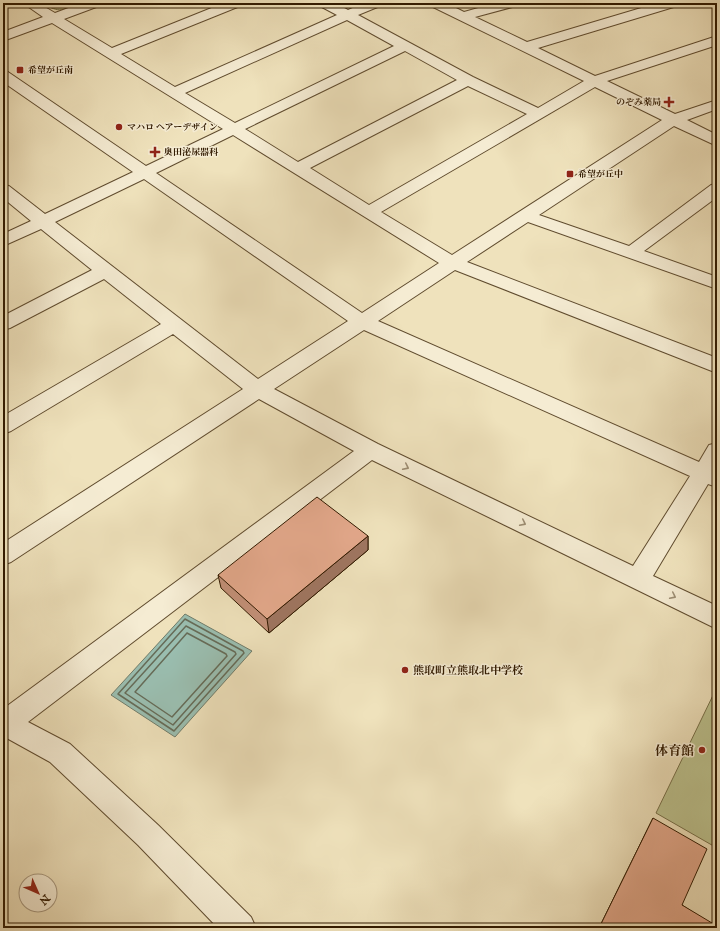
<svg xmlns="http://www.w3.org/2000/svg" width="720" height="931" font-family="'IM FELL English','Noto Serif JP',serif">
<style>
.green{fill:#bcc28e;stroke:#766e47}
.water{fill:#9abeb0;stroke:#707c6a}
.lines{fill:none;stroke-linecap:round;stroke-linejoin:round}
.shore{stroke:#666c58;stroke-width:1.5}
.minor-casing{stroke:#604c2f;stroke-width:2}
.minor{fill:#f5ecd3;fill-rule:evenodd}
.wall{fill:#c39078;stroke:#311a00}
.shaded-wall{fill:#9f7661;stroke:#311a00}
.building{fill:#e3a88b;stroke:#311a00}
.oneway{stroke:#9d8e74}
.poi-dot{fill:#8f2418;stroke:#f5ecd3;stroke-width:1.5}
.labels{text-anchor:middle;stroke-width:3;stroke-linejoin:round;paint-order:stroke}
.far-poi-label{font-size:9px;font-weight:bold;fill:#311a00;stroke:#f5ecd3;text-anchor:start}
.poi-label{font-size:11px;font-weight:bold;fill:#311a00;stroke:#f5ecd3;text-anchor:start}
.near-poi-label{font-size:13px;font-weight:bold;fill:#311a00;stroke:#f5ecd3;text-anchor:end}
</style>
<rect width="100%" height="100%" fill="#efe2bc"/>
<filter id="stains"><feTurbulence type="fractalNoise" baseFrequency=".005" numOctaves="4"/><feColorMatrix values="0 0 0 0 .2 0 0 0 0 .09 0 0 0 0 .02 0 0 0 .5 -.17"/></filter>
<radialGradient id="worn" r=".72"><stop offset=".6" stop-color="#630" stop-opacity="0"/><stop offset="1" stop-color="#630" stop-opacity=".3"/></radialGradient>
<!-- green -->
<g class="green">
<path d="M42,3H82C62,10 61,14 42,3Z"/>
<polygon points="717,687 717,848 656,813"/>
</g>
<!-- water -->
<polygon class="water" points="185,614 252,651 175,737 111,695"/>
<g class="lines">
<!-- shore -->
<g class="shore">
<polygon points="185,619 243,651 244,653 174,731 118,694"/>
<polygon points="186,626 235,652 236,654 173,725 125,693"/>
<polygon points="187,633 226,654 227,656 172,717 135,692"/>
</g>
<!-- minor casing -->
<g class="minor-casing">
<path id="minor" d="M23,3H38L55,13L82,3H100L99,6L64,19L112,48L224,3H241L240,6L121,54L175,87L337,15L320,6L319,3H335L348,10L364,3H381L380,6L358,15L473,77L538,108L584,81L431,6L430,3H446L464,12L496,3H517L516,6L475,17L527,42L658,3H678L677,6L538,48L595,76L717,36V45L607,81L675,114L717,100V109L687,120L717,135V146L674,126L539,215L629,246L711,185L717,184V197L644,251L717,277V289L528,222L467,262L717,358V373L455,270L378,321L699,462L709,445L717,443V487L708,484L653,576L717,606V629L372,460L28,722L70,744L158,825L251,917L256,928H218L138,845L50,762L3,736V709L354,451L259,399L11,562L3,565V543L243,389L173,334L11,431L3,434V416L161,324L104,279L10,328L3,330V316L92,270L41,229L3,246V234L31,221L3,198V185L9,186L45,214L133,172L3,82V71L8,72L146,166L223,129L52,23L3,41V32L43,17ZM347,20L394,46L235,123L185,93ZM405,51L457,80L298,162L245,129ZM468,86L527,114L369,205L310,168ZM595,87L662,120L452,255L381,212ZM233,135L439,263L362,313L156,173ZM144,179L348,321L258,379L55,222ZM364,330L690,476L633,566L378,444L274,389Z"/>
</g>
<!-- minor -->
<use href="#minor" class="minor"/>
</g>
<!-- wall -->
<g class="wall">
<polygon points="368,536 368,550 269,633 221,588 218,575"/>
<polygon points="653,818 682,905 717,928 599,928"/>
</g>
<!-- shaded-wall -->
<polygon class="shaded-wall" points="368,536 368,550 269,633 267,619"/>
<!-- building -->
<g class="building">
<polygon points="317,497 368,536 267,619 218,575"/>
<polygon points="653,818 707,849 682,905 717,926 717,928 599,928"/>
</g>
<!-- one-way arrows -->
<defs><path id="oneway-chevron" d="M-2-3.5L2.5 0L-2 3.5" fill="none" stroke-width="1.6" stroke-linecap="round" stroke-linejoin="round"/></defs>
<g class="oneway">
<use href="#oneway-chevron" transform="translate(406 467) rotate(26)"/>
<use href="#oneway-chevron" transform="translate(523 523) rotate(26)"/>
<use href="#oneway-chevron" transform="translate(673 596) rotate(26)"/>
</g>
<!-- markers -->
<g class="poi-dot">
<rect x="16" y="66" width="8" height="8" rx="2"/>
<path d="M667 96h4v4h4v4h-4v4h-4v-4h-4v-4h4z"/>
<circle cx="119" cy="127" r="4"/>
<path d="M153 146h4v4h4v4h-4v4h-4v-4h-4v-4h4z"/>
<rect x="566" y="170" width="8" height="8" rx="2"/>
<circle cx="405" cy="670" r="4"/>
<circle cx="702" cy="750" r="4"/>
</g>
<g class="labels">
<!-- far-poi labels -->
<g class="far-poi-label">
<text x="28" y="73">希望が丘南</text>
<text x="661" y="105" text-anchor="end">のぞみ薬局</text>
<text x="127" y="130">マハロ ヘアーデザイン</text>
<text x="164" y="155">奥田泌尿器科</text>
<text x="578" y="177">希望が丘中</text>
</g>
<!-- poi labels -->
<g class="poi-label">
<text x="413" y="674">熊取町立熊取北中学校</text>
</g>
<!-- near-poi labels -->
<g class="near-poi-label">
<text x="694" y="755">体育館</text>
</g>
</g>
<!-- margin -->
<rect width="720" height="931" fill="none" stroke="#efe2bc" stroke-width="16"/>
<rect x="4" y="4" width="712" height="923" fill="none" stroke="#311a00" stroke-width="2"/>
<rect x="8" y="8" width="704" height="915" fill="none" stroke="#311a00"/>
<!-- north arrow -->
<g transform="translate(38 893) rotate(135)"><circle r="19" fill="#f5ecd3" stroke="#a7987f"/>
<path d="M0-3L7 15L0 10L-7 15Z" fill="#8f2418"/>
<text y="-6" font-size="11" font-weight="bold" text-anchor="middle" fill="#311a00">N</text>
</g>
<rect width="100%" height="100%" filter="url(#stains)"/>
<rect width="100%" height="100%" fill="url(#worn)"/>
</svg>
